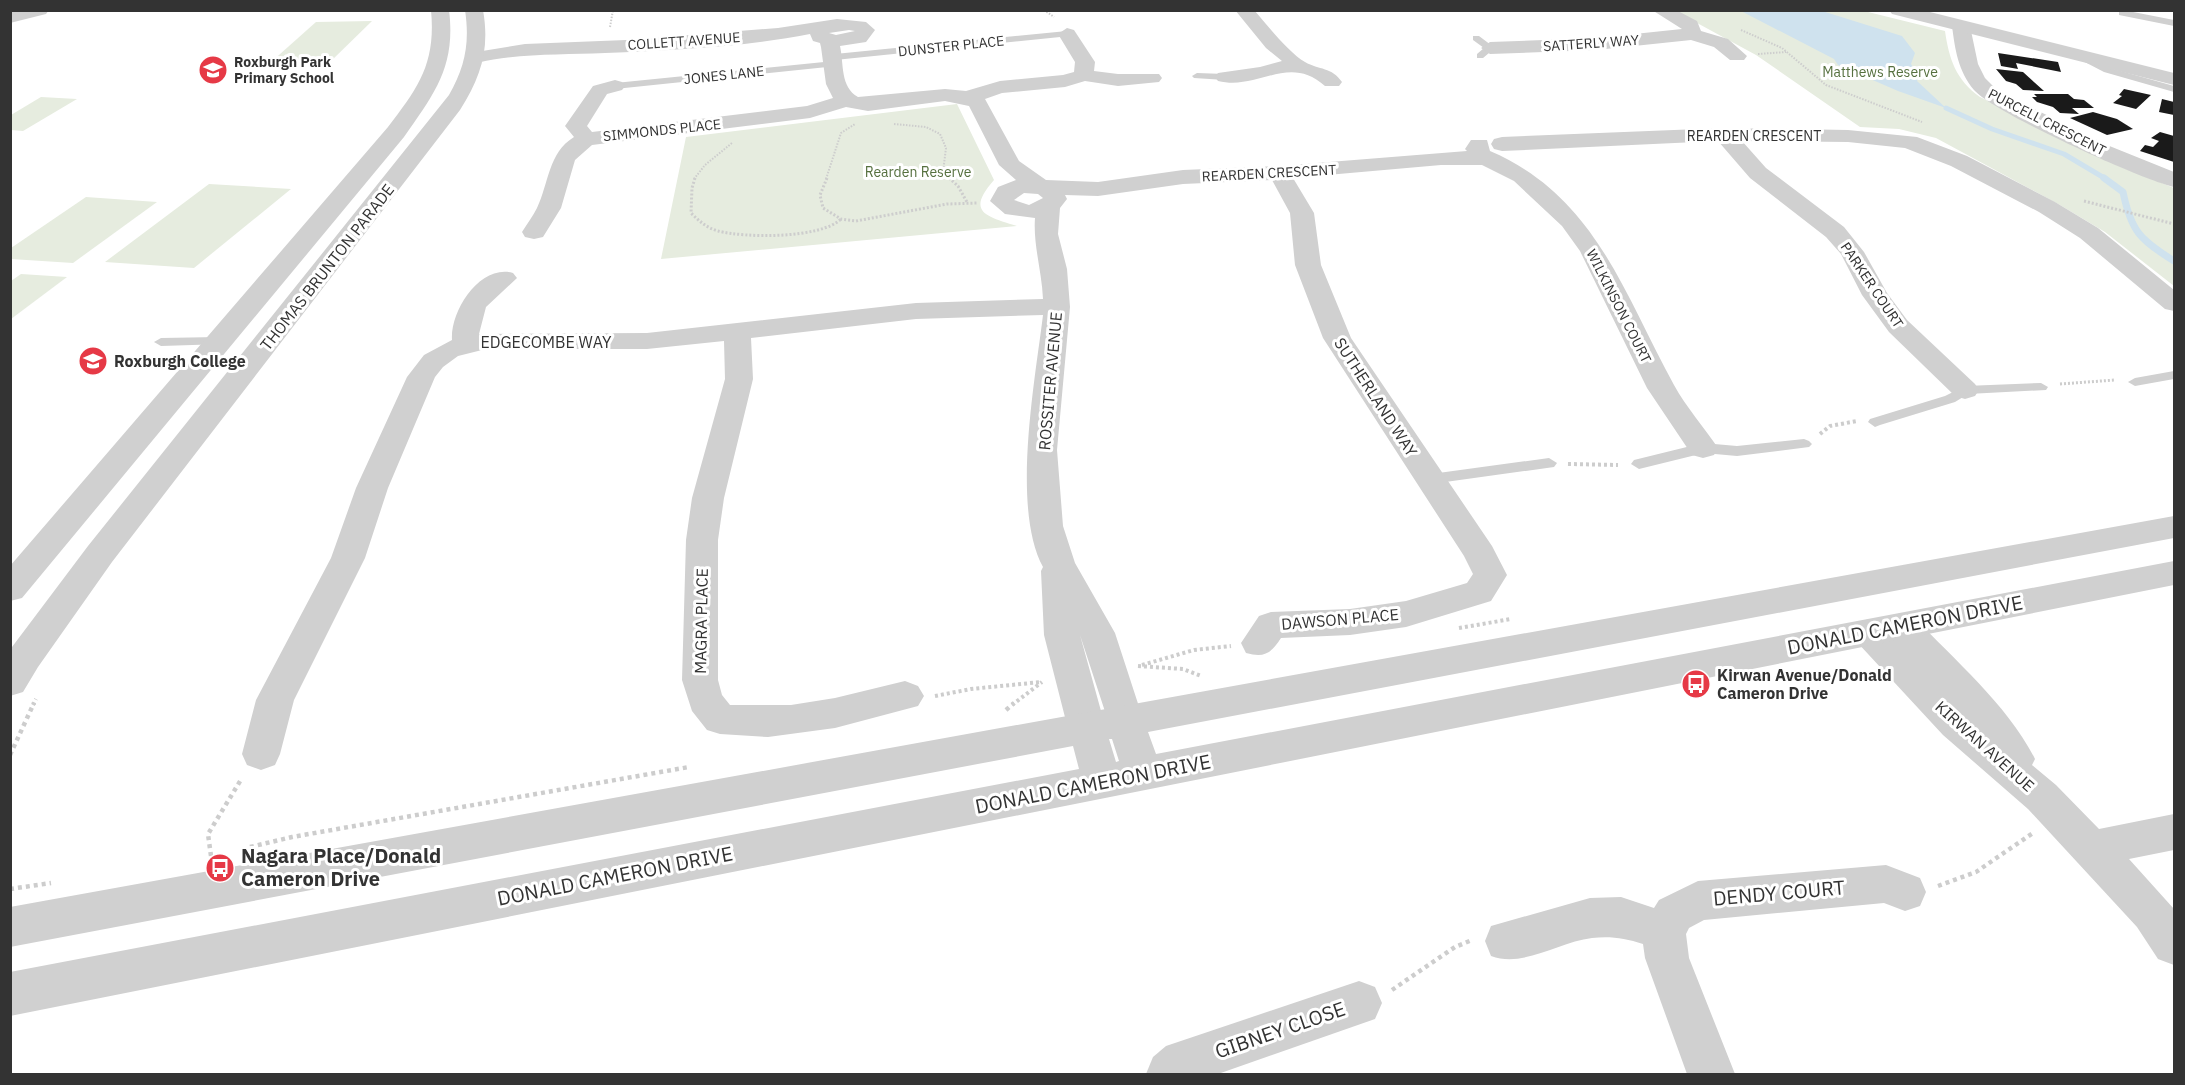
<svg xmlns="http://www.w3.org/2000/svg" width="2185" height="1085" font-family="'IBM Plex Sans',sans-serif">
<style>
.green{fill:#e6ecdf}
.water{fill:#cfe2ee}
.lines{fill:none;stroke-linecap:round;stroke-linejoin:round}
.stream-far1{stroke:#cfe2ee;stroke-width:5}
.stream{stroke:#cfe2ee;stroke-width:7}
.building{fill:#1a1a1a}
.path-far3{stroke:#cdcdcd;stroke-width:2;stroke-dasharray:1.5 1.5;stroke-linecap:butt}
.path-far2{stroke:#cdcdcd;stroke-width:3;stroke-dasharray:2 2;stroke-linecap:butt}
.path-far1{stroke:#cdcdcd;stroke-width:4;stroke-dasharray:3 3;stroke-linecap:butt}
.path{stroke:#cdcdcd;stroke-width:4.5;stroke-dasharray:4 4;stroke-linecap:butt}
.service{fill:#d0d0d0;fill-rule:evenodd}
.minor{fill:#d0d0d0;fill-rule:evenodd}
.tertiary{fill:#d0d0d0;fill-rule:evenodd}
.labels{text-anchor:middle;stroke-width:6;stroke-linejoin:round;paint-order:stroke}
.far-street-label{font-size:14px;fill:#333;stroke:#fff}
.far-poi-label{font-size:14px;font-weight:bold;fill:#333;stroke:#fff;text-anchor:start}
.far-park-label{font-size:14px;fill:#56703f;stroke:#fff}
.street-label{font-size:16px;fill:#333;stroke:#fff}
.poi-label{font-size:16px;font-weight:bold;fill:#333;stroke:#fff;text-anchor:start}
.near-street-label{font-size:20px;fill:#333;stroke:#fff}
.near-poi-label{font-size:20px;font-weight:bold;fill:#333;stroke:#fff;text-anchor:start}
</style>
<rect width="100%" height="100%" fill="#fff"/>
<!-- green -->
<g class="green">
<path d="M1675,11H1864L1945,31C1949,59 1956,80 1980,97L2111,162L2174,188V286L2105,232L2060,205L1936,138L1899,129L1860,127L1756,55Z"/>
<polygon points="372,21 330,62 270,63 316,22"/>
<polygon points="41,97 77,99 23,131 11,130 11,115"/>
<path d="M957,104L994,180C966,212 985,216 1017,226L661,259L686,137Z"/>
<polygon points="209,184 291,189 194,268 105,262"/>
<polygon points="86,197 157,202 73,263 11,259 11,248"/>
<polygon points="21,274 67,277 11,319 11,281"/>
</g>
<!-- water -->
<polygon class="water" points="1741,11 1822,11 1902,36 1915,53 1911,64 1919,77 1917,81 1946,108 1898,91 1838,65 1834,59"/>
<g class="lines">
<!-- stream-far1 -->
<polyline class="stream-far1" points="1946,108 1992,129 2064,154 2106,179"/>
<!-- stream -->
<path class="stream" d="M2104,178L2123,192C2131,231 2140,240 2174,261"/>
</g>
<!-- building -->
<g class="building">
<polygon points="1998,53 2058,62 2061,72 2016,63 2018,69 2001,66"/>
<polygon points="1996,69 2023,72 2044,91 2023,90 2016,84 2006,81"/>
<polygon points="2124,89 2151,95 2136,109 2113,103 2122,96 2119,95"/>
<polygon points="2034,94 2068,94 2074,99 2084,100 2094,108 2072,108 2079,114 2060,113 2053,107 2037,102 2032,97 2037,97"/>
<polygon points="2162,99 2174,102 2174,115 2159,112"/>
<polygon points="2093,112 2117,119 2133,129 2107,135 2070,118"/>
<polygon points="2160,132 2174,136 2174,162 2140,151 2145,145 2153,147 2159,141 2151,138"/>
</g>
<g class="lines">
<!-- path-far3 -->
<g class="path-far3">
<polyline points="1044,10 1054,17"/>
<polyline points="610,27 613,10"/>
<polyline points="1741,30 1782,48 1826,85 1922,122"/>
<polyline points="1758,54 1786,52"/>
<polyline points="894,124 926,127 940,134 946,148 943,172 951,179"/>
<polyline points="694,179 705,165 732,143"/>
<polyline points="826,179 841,133 855,124"/>
</g>
<!-- path-far2 -->
<g class="path-far2">
<path d="M695,178L692,188L691,213C699,221 707,228 718,231C745,238 820,239 841,219"/>
<polyline points="827,178 820,195 823,208 841,219 856,221 947,204 978,203"/>
<polyline points="949,178 958,186 967,202"/>
<polyline points="2084,201 2174,224"/>
<polyline points="2060,384 2115,380"/>
</g>
<!-- path-far1 -->
<g class="path-far1">
<polyline points="1820,434 1830,426 1857,421"/>
<polyline points="1568,464 1618,465"/>
<polyline points="1459,628 1511,619"/>
<polyline points="1142,665 1194,650 1231,646"/>
<polyline points="1138,666 1183,669 1201,676"/>
<polyline points="935,696 971,689 1041,682"/>
<polyline points="33,705 36,699"/>
<polyline points="1012,705 1042,682"/>
</g>
<!-- path -->
<g class="path">
<polyline points="1006,710 1014,703"/>
<polyline points="10,755 34,703"/>
<polyline points="250,847 292,837 689,767"/>
<polyline points="211,856 208,834 242,778"/>
<polyline points="1938,886 1976,872 2033,833"/>
<polyline points="10,889 51,883"/>
<polyline points="1392,990 1455,947 1472,940"/>
</g>
<!-- service -->
<g class="service">
<polygon points="2123,10 2174,20 2174,26 2119,15 2119,11"/>
<polygon points="1067,31 1070,32 1070,36 835,60 830,57 835,54"/>
<polygon points="1473,36 1479,36 1495,48 1483,58 1477,58 1477,54 1484,48 1473,40"/>
<polygon points="2077,54 2083,54 2110,68 2174,86 2174,92 2104,72 2077,58"/>
<polygon points="834,61 839,64 837,66 615,89 610,86 615,83"/>
<polygon points="1197,73 1225,74 1230,77 1225,80 1194,78 1192,76"/>
<polygon points="219,337 224,338 224,344 161,346 154,342 161,338"/>
<polygon points="2174,371 2174,379 2135,386 2128,382 2135,378"/>
<polygon points="2041,383 2048,387 2046,390 1968,394 1955,402 1880,425 1875,427 1868,422 1870,419 1945,396 1965,386"/>
<polygon points="1804,439 1809,441 1812,444 1809,447 1737,456 1704,453 1639,469 1631,464 1634,460 1703,443 1737,446"/>
<polygon points="1549,458 1557,463 1554,467 1431,484 1423,479 1431,474"/>
</g>
<!-- minor -->
<g class="minor">
<polygon points="17,10 49,10 46,14 10,23 10,12"/>
<path d="M1235,10H1254C1267,25 1289,53 1305,62C1319,70 1332,67 1342,82L1339,86H1325C1288,53 1259,91 1218,81L1215,77L1218,73L1260,67L1282,61L1266,48Z"/>
<polygon points="1652,10 1676,10 1697,21 1701,31 1728,39 1747,56 1744,60 1730,60 1714,47 1691,40 1596,50 1490,54 1481,48 1490,42 1596,38 1682,29"/>
<path d="M837,19L866,22L875,30L866,42L840,46C844,64 840,87 858,97L945,89L966,91L1000,81L1063,75L1074,72L1075,62L1058,34L1067,28L1074,30L1095,62L1094,71L1118,74H1159L1162,78L1159,82L1118,86L1085,81L1065,87L1002,93L985,99L1019,161L1046,180L1098,182L1183,170L1279,166L1467,151L1465,149L1471,140H1487L1490,151C1595,196 1623,292 1674,385C1686,407 1704,427 1718,448L1714,455L1703,458L1692,455L1647,388L1580,251L1562,226L1514,181L1482,165H1441L1293,178L1314,213L1321,265L1351,338L1492,546L1507,575L1491,601L1406,627L1350,635L1281,638C1271,653 1265,658 1246,653L1241,643L1259,616L1271,612L1350,609L1406,601L1467,583L1473,574L1464,556L1323,338L1295,265L1290,213L1272,180L1183,184L1098,196L1065,195L1067,199L1060,208L1058,234L1067,269L1070,307L1057,450L1063,526L1075,563L1115,633L1144,722L1138,733L1125,737L1112,733L1080,635L1106,729L1101,740L1087,744L1073,740L1068,729L1044,635L1041,571L1043,567C1011,508 1035,381 1043,315L916,319L751,338L753,379L724,498L718,540V680L722,695L730,705H791L835,698L905,681L918,686L924,696L918,706L835,728L768,737L720,734L707,730L692,711L682,680L686,540L692,498L725,379L724,341L647,349H486L458,356L443,367L435,377L388,488L365,558L294,700L280,754L275,765L261,770L247,765L242,754L256,700L331,558L356,488L407,377L424,355L452,340C450,311 480,264 513,273L517,278L486,307L479,334L647,333L916,303L1043,299C1042,272 1033,245 1035,218L1005,214L990,201L998,187L1016,180L999,165L969,106L945,101L868,111L846,107L810,118L592,145L575,160L561,208L543,237L534,239L525,237L522,232C527,224 533,216 537,208C549,183 548,153 574,137L565,126L593,86L615,80L622,82L625,86L622,90L607,94L587,126L592,132L807,106L833,98L826,84L821,47L820,43L813,41L810,34C743,47 673,50 605,53C562,55 519,53 477,63L470,61L467,57L470,53L525,44L626,40L778,28ZM849,30L855,31L836,35L829,33ZM1024,193L1038,194L1043,198L1029,205L1014,200Z"/>
<path d="M1961,20L1970,26L1978,64L1985,78L1998,91L2107,145L2174,172V187C2142,180 1994,113 1974,90C1958,71 1955,49 1952,26Z"/>
<polygon points="1724,128 1848,130 1917,137 1967,156 2055,202 2098,228 2174,290 2174,311 2165,309 2080,238 2039,212 1951,166 1905,148 1848,142 1742,141 1766,168 1844,227 1864,252 1887,293 1907,320 1975,384 1979,390 1975,396 1965,399 1955,396 1889,332 1862,295 1841,254 1826,237 1750,178 1718,141 1502,151 1494,149 1491,144 1494,139 1502,137"/>
<path d="M1901,613L1914,617C1955,661 2007,704 2035,759L2032,765L2056,785L2099,829L2174,814V850L2129,859L2174,909V965L2158,959L2137,927L2028,809L1943,735L1856,641L1851,632L1856,623L1869,619L1884,625L1888,617Z"/>
<path d="M1886,865L1920,878L1926,892L1920,906L1905,911L1884,903L1704,920L1689,928L1686,934L1689,958L1735,1074H1687L1645,958L1643,944C1625,938 1610,936 1592,938C1558,942 1524,968 1491,956L1485,941L1491,926L1590,898L1621,897L1654,908L1659,900L1698,881Z"/>
<polygon points="1359,981 1375,987 1382,1003 1375,1019 1218,1074 1146,1074 1153,1057 1166,1046"/>
</g>
<!-- tertiary -->
<g class="tertiary">
<path d="M431,10H449C456,66 435,93 404,137L22,598L10,601V566L388,127C419,87 436,63 431,10Z"/>
<path d="M465,10H483C490,49 481,77 460,110L112,562L38,667L23,692L10,696L12,647L88,546L449,95C465,67 470,43 465,10Z"/>
<polygon points="1889,10 1922,10 2174,73 2174,85 1892,14"/>
<path d="M2174,516V538L1148,732L1156,754L2174,561V585L10,1016V972L1079,769L1073,746L10,947V907ZM1109,739H1112L1119,761L1116,762Z"/>
</g>
</g>
<!-- icons -->
<defs>
<g id="school-disc" transform="scale(1.5)"><circle r="9.5" fill="#e63946" stroke="#fff"/><path d="M0-5L7-2L0 1L-7-2ZM-4 1L0 2.5L4 1V4Q0 6-4 4Z" fill="#fff"/></g>
<g id="bus-disc" transform="scale(1.5)"><circle r="9.5" fill="#e63946" stroke="#fff"/><path d="M-5-6H5V4H4V6H2V4H-2V6H-4V4H-5ZM-3.5-4V0h7V-4ZM-3.5 1.2v1.5H-2V1.2ZM2 1.2v1.5H3.5V1.2Z" fill="#fff"/></g>
</defs>
<g fill-rule="evenodd">
<use href="#school-disc" x="213" y="70"/>
<use href="#school-disc" x="93" y="361"/>
<use href="#bus-disc" x="1696" y="684"/>
<use href="#bus-disc" x="220" y="868"/>
</g>
<g class="labels">
<!-- far-street labels -->
<g class="far-street-label">
<text transform="translate(684 41) rotate(-4)" y="5">COLLETT AVENUE</text>
<text transform="translate(1591 43) rotate(-4)" y="5">SATTERLY WAY</text>
<text transform="translate(951 46) rotate(-6)" y="5">DUNSTER PLACE</text>
<text transform="translate(724 75) rotate(-6)" y="5">JONES LANE</text>
<text transform="translate(2047 122) rotate(27)" y="5">PURCELL CRESCENT</text>
<text transform="translate(662 130) rotate(-6)" y="5">SIMMONDS PLACE</text>
<text x="1754" y="141">REARDEN CRESCENT</text>
<text transform="translate(1269 173) rotate(-3)" y="5">REARDEN CRESCENT</text>
<text transform="translate(1872 285) rotate(56)" y="5">PARKER COURT</text>
<text transform="translate(1619 306) rotate(63)" y="5">WILKINSON COURT</text>
</g>
<!-- far-poi labels -->
<g class="far-poi-label">
<text x="234" y="67">Roxburgh Park<tspan x="234" dy="16">Primary School</tspan></text>
</g>
<!-- far-park labels -->
<g class="far-park-label">
<text x="1880" y="77">Matthews Reserve</text>
<text x="918" y="177">Rearden Reserve</text>
</g>
<!-- street labels -->
<g class="street-label">
<text transform="translate(327 267) rotate(-52)" y="6">THOMAS BRUNTON PARADE</text>
<text x="546" y="348">EDGECOMBE WAY</text>
<text transform="translate(1050 381) rotate(-85)" y="6">ROSSITER AVENUE</text>
<text transform="translate(1376 397) rotate(57)" y="6">SUTHERLAND WAY</text>
<text transform="translate(1340 619) rotate(-5)" y="6">DAWSON PLACE</text>
<text transform="translate(701 621) rotate(-89)" y="6">MAGRA PLACE</text>
<text transform="translate(1985 746) rotate(42)" y="6">KIRWAN AVENUE</text>
</g>
<!-- poi labels -->
<g class="poi-label">
<text x="114" y="367">Roxburgh College</text>
<text x="1717" y="681">Kirwan Avenue/Donald<tspan x="1717" dy="18">Cameron Drive</tspan></text>
</g>
<!-- near-street labels -->
<g class="near-street-label">
<text transform="translate(1905 625) rotate(-11)" y="7">DONALD CAMERON DRIVE</text>
<text transform="translate(1093 784) rotate(-11)" y="7">DONALD CAMERON DRIVE</text>
<text transform="translate(615 876) rotate(-11)" y="7">DONALD CAMERON DRIVE</text>
<text transform="translate(1779 893) rotate(-5)" y="7">DENDY COURT</text>
<text transform="translate(1280 1030) rotate(-19)" y="7">GIBNEY CLOSE</text>
</g>
<!-- near-poi labels -->
<g class="near-poi-label">
<text x="241" y="863">Nagara Place/Donald<tspan x="241" dy="23">Cameron Drive</tspan></text>
</g>
</g>
<!-- border -->
<rect width="2185" height="1085" fill="none" stroke="#333333" stroke-width="24"/>
</svg>
